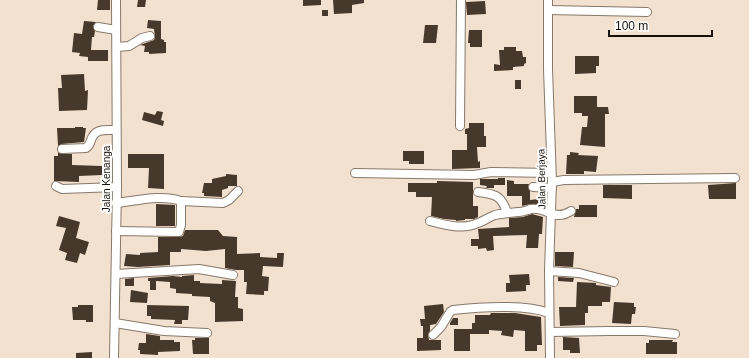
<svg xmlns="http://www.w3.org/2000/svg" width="749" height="358" font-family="Arial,sans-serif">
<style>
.building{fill:#46382a}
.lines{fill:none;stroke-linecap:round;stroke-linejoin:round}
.minor-casing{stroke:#877868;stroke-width:10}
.minor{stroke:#fff;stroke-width:8}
.labels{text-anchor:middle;stroke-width:4;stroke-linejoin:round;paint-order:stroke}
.street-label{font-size:10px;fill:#17110b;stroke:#fff}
</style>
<rect width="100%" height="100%" fill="#f3e1d0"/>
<!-- building -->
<g class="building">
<polygon points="98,0 110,0 110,10 97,10"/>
<polygon points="138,0 146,0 145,7 137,7"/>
<polygon points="303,0 321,0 321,5 303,6"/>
<polygon points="333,0 364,0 364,3 352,5 352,13 334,14"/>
<polygon points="485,1 486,14 467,15 466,2"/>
<rect x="322" y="10" width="6" height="6"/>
<polygon points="148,20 161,21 161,39 164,40 164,42 166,42 166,53 149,54 149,52 144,52 145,46 140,45 154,40 155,37 154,29 147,28"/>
<polygon points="84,21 96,22 93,26 95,31 94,37 92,37 91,50 108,50 108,61 88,61 88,57 79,56 80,53 72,52 74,33 82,34"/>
<polygon points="425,25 438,25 436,43 423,43"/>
<polygon points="469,30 482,30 482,47 470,47 470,43 468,43"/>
<polygon points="504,47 516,47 516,51 522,51 523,57 526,57 526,63 524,64 524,66 513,67 513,70 494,71 494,64 500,65 499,50 504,50"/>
<polygon points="575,56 599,56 599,66 596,66 596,73 575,74"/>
<polygon points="84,74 85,91 88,90 87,110 59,111 58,88 62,88 61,75"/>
<rect x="515" y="80" width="6" height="9"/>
<polygon points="574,96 597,96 597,107 608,107 609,114 605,114 605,147 580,145 582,127 587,127 588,116 582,116 582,113 574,113"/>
<polygon points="157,111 163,112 161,120 164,121 163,126 142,120 144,112 155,115"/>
<polygon points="469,123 484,123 484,136 486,136 486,147 477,147 478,162 480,161 480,168 452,169 452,150 467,150 467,134 465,134 465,129 469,128"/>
<polygon points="75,127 83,127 83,128 86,128 84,142 62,144 58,146 57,128 75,128"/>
<polygon points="403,151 424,151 424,164 409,164 409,161 403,161"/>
<polygon points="58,152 62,154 72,154 72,165 102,166 102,175 79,176 79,182 54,181 54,156 58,156"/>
<polygon points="570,152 579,153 578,155 598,156 596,172 584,171 584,174 566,174 567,155 570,155"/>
<polygon points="128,154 164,154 164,189 148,188 149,168 128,168"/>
<polygon points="226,174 237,175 237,186 228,186 228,188 222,190 222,197 204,196 204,193 202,193 204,183 212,183 212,179 226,176"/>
<polygon points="498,178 505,178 505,185 494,185 494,188 486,188 487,186 480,185 480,179 498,179"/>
<polygon points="507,180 514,181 514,184 529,184 528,187 530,191 530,200 539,199 539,204 531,204 522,206 522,196 507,196"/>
<polygon points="437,181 473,182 473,206 478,206 478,217 474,219 465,219 465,220 456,221 456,220 444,219 431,216 432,197 416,197 416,192 408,192 408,183 437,183"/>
<polygon points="736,183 736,199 709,199 708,185"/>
<polygon points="603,185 632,185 632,199 603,198"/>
<polygon points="156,204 175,205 175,226 156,226"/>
<polygon points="579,205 597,205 597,217 574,217 576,209 579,209"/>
<polygon points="532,214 543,217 542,234 539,234 538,248 526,248 527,235 493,236 494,250 487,251 486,248 478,249 478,246 471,246 471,239 479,239 478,229 509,227 509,218 523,217"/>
<polygon points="59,216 80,222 76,238 89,242 85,255 80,253 77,263 65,260 67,253 59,250 66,228 56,226"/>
<polygon points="185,230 218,230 223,236 237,237 237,254 260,253 260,257 277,258 277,253 284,253 283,267 263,266 262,276 269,277 268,291 264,291 264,295 246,294 247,282 244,282 244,270 236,270 225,268 225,249 206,251 181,249 181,252 170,252 170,265 138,267 124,266 126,254 140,255 140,253 158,252 158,237 179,237 183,236"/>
<polygon points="555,252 574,252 573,267 555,266"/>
<polygon points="529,274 530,285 526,285 526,291 506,292 506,283 510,283 509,275"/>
<polygon points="194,275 194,281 200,281 200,283 222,284 222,280 236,281 235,297 238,297 238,308 243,309 243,321 215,322 215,303 210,301 210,297 192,296 192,294 176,293 176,289 170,288 170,282 156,281 156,290 150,290 150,281 148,281 148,278 173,276 182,277 182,276"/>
<polygon points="558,277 574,278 573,282 558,281"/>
<polygon points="134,278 134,286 125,286 125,279"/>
<polygon points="577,282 596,283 596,285 611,287 610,302 602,302 602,306 588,306 588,313 585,313 585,325 560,326 559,307 576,307"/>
<polygon points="131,290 148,293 147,303 130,302"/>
<polygon points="614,302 634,303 634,307 636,307 635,314 632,314 631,324 612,323"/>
<polygon points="443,304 444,312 436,324 430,325 430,331 428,334 429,340 441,340 441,350 417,351 417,338 423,338 423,326 421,326 420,319 425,319 424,306"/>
<polygon points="78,305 93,305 93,322 86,322 86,320 73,320 72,307 78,307"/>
<polygon points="147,305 189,306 188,320 182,320 182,324 174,324 175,320 151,319 151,316 147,316"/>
<polygon points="491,313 515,313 541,317 542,345 537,345 537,351 525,351 525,331 514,330 513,337 501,335 502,331 489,330 489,334 470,334 470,351 454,351 454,329 472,329 472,323 475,323 475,315 490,315"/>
<polygon points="453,318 458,318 458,325 450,325 450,323"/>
<polygon points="146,334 160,336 160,340 174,340 174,342 180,342 180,351 158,352 158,355 140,354 140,350 138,350 139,343 146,343"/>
<polygon points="563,337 579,338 580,353 570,353 570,350 563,350"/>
<polygon points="195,338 209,338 209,354 193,354 192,340 195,340"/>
<polygon points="649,340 673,340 672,342 677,342 677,354 646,354 646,343 649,343"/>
<polygon points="92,352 92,358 76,358 76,353"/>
</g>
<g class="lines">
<!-- minor casing -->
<g class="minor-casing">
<g id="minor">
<polyline points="548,0 548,69 552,182 549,271 550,358"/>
<polyline points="548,10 647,12"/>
<polyline points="98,27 116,30"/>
<polyline points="117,47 129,46 142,38 150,36"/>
<polyline points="460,126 461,0"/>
<path d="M62,149L86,148C89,146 90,144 91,140C95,128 105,130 116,130"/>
<polyline points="355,173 474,175 491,172 551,173"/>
<polyline points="552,182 564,180 735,178"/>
<polyline points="56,186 62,189 117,187"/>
<polyline points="533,187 552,188"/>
<path d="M478,192C495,194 501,195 507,212"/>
<polyline points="181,201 223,203 229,200 238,191"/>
<path d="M116,203C137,201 160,194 181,201V225L179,232L116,231"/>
<path d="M430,221C445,225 463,230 478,223C484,221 489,217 495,215C503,213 511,213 519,212C523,212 527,210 531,209C548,207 554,222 571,211"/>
<polyline points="549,271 579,273 614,282"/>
<polyline points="116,274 199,269 233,275"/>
<polyline points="115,323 164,331 207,333"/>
<polyline points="550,332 609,331 644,331 675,334"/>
<path d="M433,335L441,327L450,312L453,310C479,307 525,304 549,313"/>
<polyline points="114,358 117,187 116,0"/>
</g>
</g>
<!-- minor -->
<use href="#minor" class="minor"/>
</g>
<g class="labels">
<!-- street labels -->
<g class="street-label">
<text transform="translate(106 179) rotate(-90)" y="4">Jalan Kenanga</text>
<text transform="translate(541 179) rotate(-91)" y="4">Jalan Berjaya</text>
</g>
</g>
<!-- scale -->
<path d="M609 30v6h103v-6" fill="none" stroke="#17110b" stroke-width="2"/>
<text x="615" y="30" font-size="12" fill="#17110b" stroke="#ffffff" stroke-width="3" paint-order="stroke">100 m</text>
</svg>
